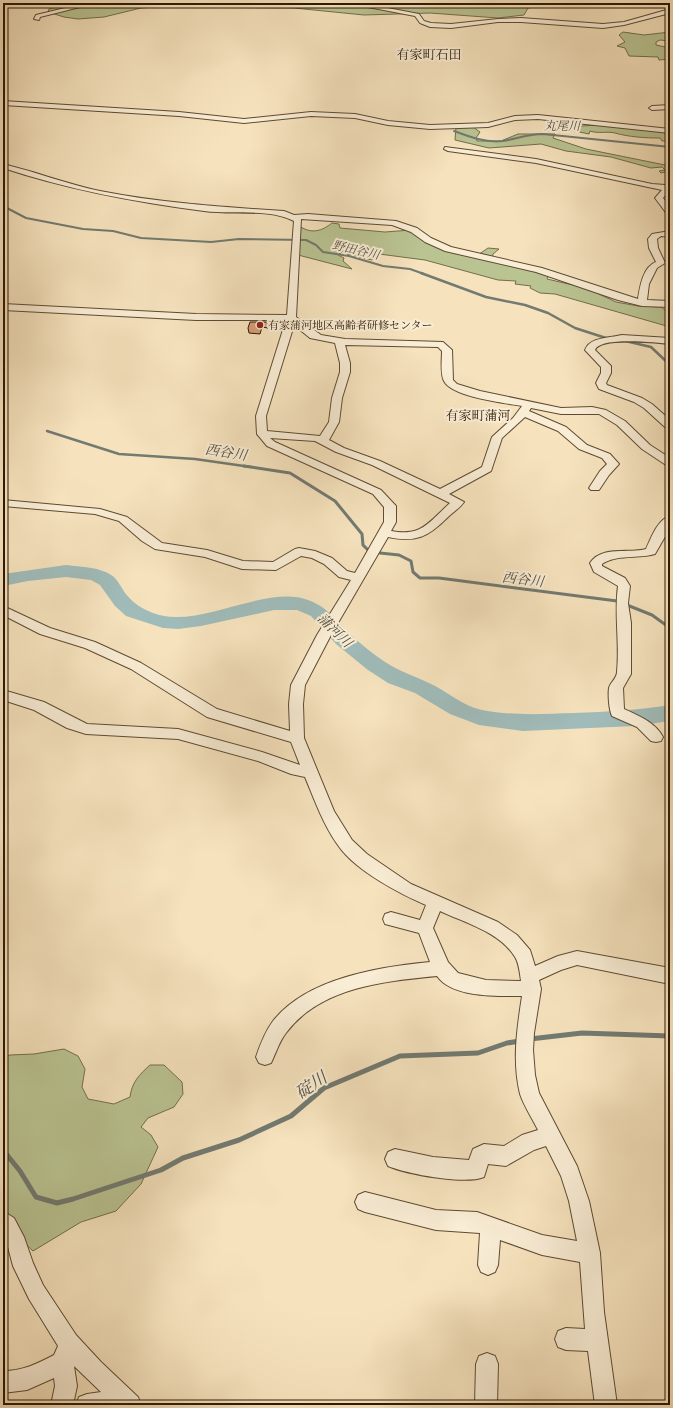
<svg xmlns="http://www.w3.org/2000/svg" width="673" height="1408" font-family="'Libre Bodoni','Noto Serif JP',serif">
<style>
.green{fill:#bac493;stroke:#736e4b}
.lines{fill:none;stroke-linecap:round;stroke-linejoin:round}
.stream-far4{stroke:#727a71;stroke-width:1.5}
.stream-far3{stroke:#727a71;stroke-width:2}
.stream-far2{stroke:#727a71;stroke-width:2.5}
.stream-far1{stroke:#727a71;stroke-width:3}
.stream{stroke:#727a71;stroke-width:5}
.river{fill:#a0bcba;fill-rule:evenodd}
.building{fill:#d89d76;stroke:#2c1803}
.minor-casing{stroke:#5e4b32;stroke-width:2}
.minor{fill:#f9edd5;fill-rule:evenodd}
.poi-dot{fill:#8f2418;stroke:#f9edd5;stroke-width:1.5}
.labels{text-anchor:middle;stroke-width:4;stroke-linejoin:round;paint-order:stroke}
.far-poi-label{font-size:11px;fill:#2c1803;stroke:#f9edd5;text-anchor:start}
.far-water-label{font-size:12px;font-style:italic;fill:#555143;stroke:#f9edd5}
.far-quarter-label{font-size:13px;fill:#2c1803;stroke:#f9edd5}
.water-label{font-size:14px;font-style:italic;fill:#555143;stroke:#f9edd5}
.near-water-label{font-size:17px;font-style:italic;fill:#555143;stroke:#f9edd5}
</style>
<rect width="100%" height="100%" fill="#f6e3be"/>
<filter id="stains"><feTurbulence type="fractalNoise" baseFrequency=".005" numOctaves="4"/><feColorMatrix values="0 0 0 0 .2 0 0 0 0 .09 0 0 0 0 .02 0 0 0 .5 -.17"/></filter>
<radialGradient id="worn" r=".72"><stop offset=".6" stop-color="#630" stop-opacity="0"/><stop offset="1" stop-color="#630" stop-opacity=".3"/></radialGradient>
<!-- green -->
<g class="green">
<polygon points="69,3 562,3 528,8 524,15 498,18 430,13 364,15 294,8 155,7 141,8 104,17 78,19 64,17 48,12 49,9"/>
<polygon points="623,32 644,35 670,32 670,41 660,40 656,42 656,45 670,48 670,59 659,60 658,57 629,56 625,48 617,46 625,42 619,35"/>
<path d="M597,125L670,133V141H662L660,138C645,138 629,137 615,133C607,131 598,134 590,131L589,134L570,130L582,126Z"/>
<polygon points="456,127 473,127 480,132 476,138 477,141 501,141 518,134 555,134 553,138 586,149 670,166 670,171 661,173 659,171 665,170 662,167 651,168 611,157 566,151 541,144 489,148 455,140"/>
<path d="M332,223L339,224L340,228L385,232L411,230L475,257L488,248L499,249L493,254L492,261L549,275L547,279L586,288L616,302L638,306L661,307L670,314V327L555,294L540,293L530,288L531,286L515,284L516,281L498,280L425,260L379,254L372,260L347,254L355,246H350L338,255L344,258L343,261L352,269L298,255L301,227C312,234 322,231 332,223Z"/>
<path d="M64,1049L78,1056L85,1069L82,1087L88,1099L114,1104L130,1097C132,1082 139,1075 150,1065H164L182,1082L183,1094L174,1107L148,1118L141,1127L151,1135L158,1147L141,1184L116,1211L81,1222L33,1251C30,1248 25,1244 23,1241C17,1229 17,1218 3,1211V1058L10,1055L34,1054Z"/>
</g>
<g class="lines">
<!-- stream-far4 -->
<polyline class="stream-far4" points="376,6 492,3"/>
<!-- stream-far3 -->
<g class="stream-far3">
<path d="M454,131C470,137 486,143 503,141C516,139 528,134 543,134L670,147"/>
<polyline points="3,206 26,218 83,229 113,231 141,238 211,242 239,239 306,240 316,245 323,252 349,256 383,266 410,269 424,274"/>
</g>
<!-- stream-far2 -->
<g class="stream-far2">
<polyline points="421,273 486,297 525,305 548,313 575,328 609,339"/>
<polyline points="621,340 651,347 670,365"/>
<polyline points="47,431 119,454 195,459 251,467"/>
</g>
<!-- stream-far1 -->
<g class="stream-far1">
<polyline points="244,466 290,473 335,501 362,534 363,545 368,550"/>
<polyline points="380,553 399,555 411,561 413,572 420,578 439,578 617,601 652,615 670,628"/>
</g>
<!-- stream -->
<g class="stream">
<polyline points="530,1039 582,1033 670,1036"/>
<polyline points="3,1150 20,1171 36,1197 57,1203 73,1199 161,1170 183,1158 239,1140 291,1116 324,1088 400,1056 478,1053 507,1043 520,1041"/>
</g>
<!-- river -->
<path class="river" d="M66,565C81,567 102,567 114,577C118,581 122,588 125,593C135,606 149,613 164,616C206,624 269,585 308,600C330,608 334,620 351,635C361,644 373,654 385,662C401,672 412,675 429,683C447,691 462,706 482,710C513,716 543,714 574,713C607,712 638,710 670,705V721L635,726L523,731L479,725L450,714L415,693L388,683L368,670L336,644L311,616L297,610H274L201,626L178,629L163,628L126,616L115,606L100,585L91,580L66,577L28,581L3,586V574Z"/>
</g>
<!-- building -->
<polygon class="building" points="250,322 270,322 268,328 262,327 260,334 249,333 248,328"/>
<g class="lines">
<!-- minor casing -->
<g class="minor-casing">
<g id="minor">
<polygon points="86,3 96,3 40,17 39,20 34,19 36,15"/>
<polygon points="375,3 383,3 377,6 419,14 424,21 431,23 451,24 498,19 521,18 603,24 624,22 670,9 670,13 624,25 603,28 521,22 498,22 451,28 430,27 420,23 415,16 368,7"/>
<polygon points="3,101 179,112 244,119 311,112 355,114 388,121 430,125 488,123 515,116 538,115 670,129 670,133 538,119 515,120 488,127 430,129 388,125 355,118 311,116 244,123 179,116 3,105"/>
<polygon points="670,105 670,109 652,110 649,108 652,106"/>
<polygon points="445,147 536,159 652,184 665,185 670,182 670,189 663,198 670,207 670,214 667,214 655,198 662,190 536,163 448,151 444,149"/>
<path d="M3,164C36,172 67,184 100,191C161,203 222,207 284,211L294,215L308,214L396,221L417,228L431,238L451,247L542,268L638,299C640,286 643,267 656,262L649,248L648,239L652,234L670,231V237L661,236L657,239L658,248L665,263L657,268L649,284L647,300L670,301V307L642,306L618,300L536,272L445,251L425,242L411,232L392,225L301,219L296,317L321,335L345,339L443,342L452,350L453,380L457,384L480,391L561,408L592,407L606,410L625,421L650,445L670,458V466L666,465L642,449L617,425L599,414H561L531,408L529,411L566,427L587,445L610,454L619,464L609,475L599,490H591L589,488L600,471L607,464L602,458L579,449L558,431L525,417L502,438L491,471L449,494L464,502C460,508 453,512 448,517C428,537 416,543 388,537L331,635L305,685L303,704L304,738L334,811L352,840L367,854L411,884L498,922L517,935L530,950L535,966L558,956L577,951L670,968V984L577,965L561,970L539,980L541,989L534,1033L533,1050L535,1075L539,1093L577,1166L589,1201L600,1253L604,1312L617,1405H595L588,1351L566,1350L558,1347L555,1339L558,1331L566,1328L585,1329L580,1262L542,1255L500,1240L498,1265L495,1272L488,1275L481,1272L478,1265L480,1233L436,1230L365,1212L358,1209L355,1202L358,1195L365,1192L436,1210L477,1212L542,1235L577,1241L569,1201L561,1176L546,1146L534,1150L506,1166L488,1164L484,1177C465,1185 407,1174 388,1166L385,1159L388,1152L395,1149L433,1157L469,1160L473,1149L484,1144L504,1146L522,1135L538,1130C532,1118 524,1106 520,1094C512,1061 517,1029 522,996C498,996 452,998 437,976C386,981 320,987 286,1033C279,1042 276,1053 271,1063L265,1065L259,1063L256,1057C260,1045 265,1032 273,1021C307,978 379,967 430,962L419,933L385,924L383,919L385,914L391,912L420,920L426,905C400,894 357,871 340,848C324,827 315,801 305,777L291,774L258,761L178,739L86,734L67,728L34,710L3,700V690L44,702L87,724L178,729L262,752L300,765L291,742L207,717L131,669L85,648L40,634L3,615V606L50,628L95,642L141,663L217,709L290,731L289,704L291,685L317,635L351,580L339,577L324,564L312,558L301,556L276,570L242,569L205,557L155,549L142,541L119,521L95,514L3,506V500L100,509L127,517L162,543L207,550L243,561L273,562L295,549L299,548L315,551L332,558L347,571L355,573L384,522V507L373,494L267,446L257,434L256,416L286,320H196L3,310V304L196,314L287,315L294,221C268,208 233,215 204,211C135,202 70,190 3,168ZM294,325L310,338L335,343L340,363V372L332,398L329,422L320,436L267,431L266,416ZM345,345L438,347L442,351C442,359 440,374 444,381C452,397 505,403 522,406L513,418L492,437L482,467L440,489L380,461L344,448L329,440L339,422L342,398L350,372V363ZM270,438L315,441L336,452L372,465L450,503C429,522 422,537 391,531L396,522V506L381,490L275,442ZM440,911C465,923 500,932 515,957C519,963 520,974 521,981L486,980L458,973L448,962L433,928Z"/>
<path d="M622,335L670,338V344C657,343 601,336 595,350L611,366V373L606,383L607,385L642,398L652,404L670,420V429L666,428L644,408L634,402L599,389L596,383L601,373V367L585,350C590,337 609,338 622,335Z"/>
<path d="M670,516V528L655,554C638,559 617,554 602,564V566L625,578L630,586L628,603L631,623V674L623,688L624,709C639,716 655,722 663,737L661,741L656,742L651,741L637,727L612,716C609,710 608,695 609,688C610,683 617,678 617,672C620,643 614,614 618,586L594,572L590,563C602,545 629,554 646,549C651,538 658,519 670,516Z"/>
<path d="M3,1211L14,1218L24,1237L33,1263L43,1285L76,1335L101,1362L138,1397L141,1405H76L79,1397L87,1394L101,1392L74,1366L77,1386L73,1405H51L55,1386L54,1378L27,1390L3,1393V1371C22,1371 37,1364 54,1355L58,1346L29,1299L13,1266L8,1247L3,1238Z"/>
<polygon points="487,1353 495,1356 498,1364 497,1405 475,1405 476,1364 479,1356"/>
</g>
</g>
<!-- minor -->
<use href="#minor" class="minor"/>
</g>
<!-- markers -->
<circle class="poi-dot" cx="260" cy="325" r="4"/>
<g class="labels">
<!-- far-poi labels -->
<g class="far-poi-label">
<text x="268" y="329">有家蒲河地区高齢者研修センター</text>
</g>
<!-- far-water labels -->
<g class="far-water-label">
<text transform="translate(562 126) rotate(1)" y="4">丸尾川</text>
<text transform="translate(356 250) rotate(13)" y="4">野田谷川</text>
</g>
<!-- far-quarter labels -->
<g class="far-quarter-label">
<text x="429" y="59">有家町石田</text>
<text x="478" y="420">有家町蒲河</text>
</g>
<!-- water labels -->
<g class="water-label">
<text transform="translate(226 452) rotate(9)" y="5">西谷川</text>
<text transform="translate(523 579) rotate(7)" y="5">西谷川</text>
<text transform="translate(335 630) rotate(44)" y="5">蒲河川</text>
</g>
<!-- near-water labels -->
<g class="near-water-label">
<text transform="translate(311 1085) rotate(-34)" y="6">碇川</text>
</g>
</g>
<!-- margin -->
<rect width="673" height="1408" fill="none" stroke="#f6e3be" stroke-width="16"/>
<rect x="4" y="4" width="665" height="1400" fill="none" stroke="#2c1803" stroke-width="2"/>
<rect x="8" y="8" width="657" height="1392" fill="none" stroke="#2c1803"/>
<rect width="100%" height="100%" filter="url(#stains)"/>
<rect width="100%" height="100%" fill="url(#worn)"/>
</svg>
